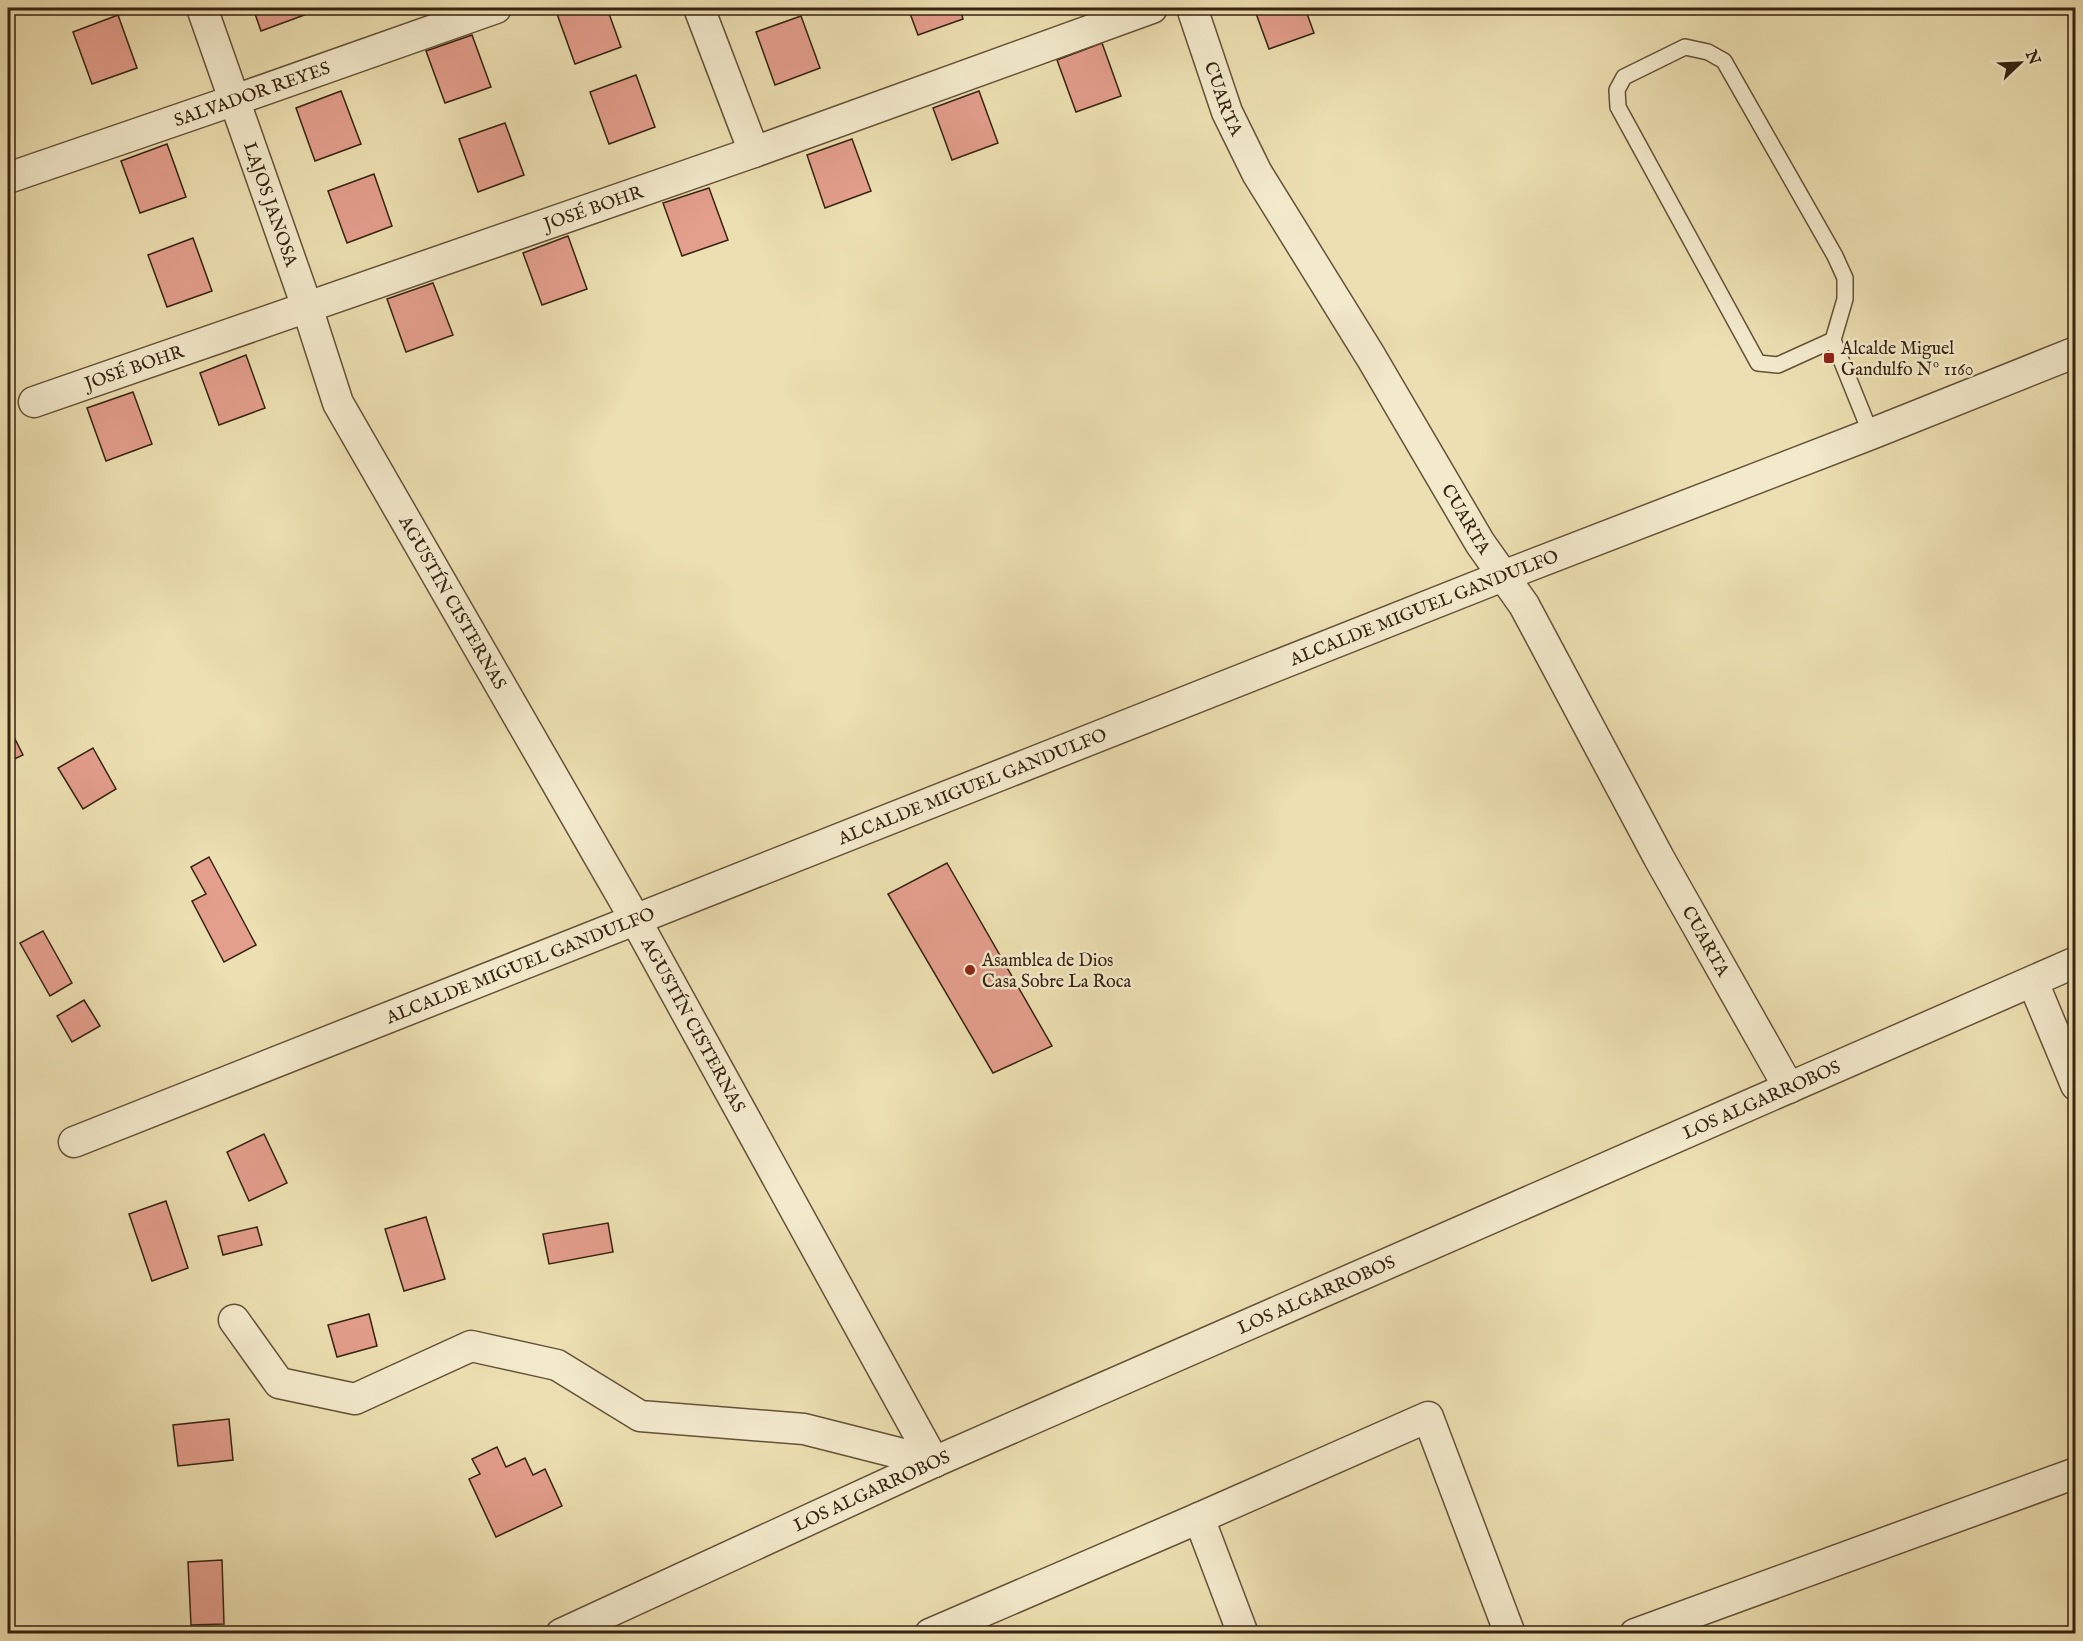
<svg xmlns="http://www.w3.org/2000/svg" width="2083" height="1641" font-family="'IM FELL English',serif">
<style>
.building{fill:#e39e8c;stroke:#362310;stroke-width:1.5}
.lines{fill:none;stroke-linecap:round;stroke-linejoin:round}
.service-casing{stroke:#645238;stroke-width:18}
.minor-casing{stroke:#645238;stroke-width:33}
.service{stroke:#f3eacc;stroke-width:15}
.minor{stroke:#f3eacc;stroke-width:30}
.poi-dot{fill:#8f2418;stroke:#f3eacc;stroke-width:2}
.labels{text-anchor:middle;stroke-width:5;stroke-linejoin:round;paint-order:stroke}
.street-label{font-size:18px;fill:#362310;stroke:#f3eacc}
.poi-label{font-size:18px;fill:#362310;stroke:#f3eacc;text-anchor:start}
</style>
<rect width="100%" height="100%" fill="#ecdfb1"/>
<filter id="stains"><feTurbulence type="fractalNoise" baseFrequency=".00333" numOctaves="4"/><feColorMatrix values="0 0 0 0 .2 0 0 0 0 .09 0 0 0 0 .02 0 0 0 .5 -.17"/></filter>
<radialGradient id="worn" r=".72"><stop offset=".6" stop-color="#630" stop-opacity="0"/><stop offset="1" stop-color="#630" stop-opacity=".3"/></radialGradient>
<!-- building -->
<g class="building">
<polygon points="253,8 305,8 307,14 261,31"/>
<polygon points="567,8 607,8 621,47 575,64 556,11"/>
<polygon points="908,8 960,8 963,19 918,35"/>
<polygon points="1254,8 1305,8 1314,33 1269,49"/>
<polygon points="118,15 137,68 92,84 73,32"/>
<polygon points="801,16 820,68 775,85 756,32"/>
<polygon points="472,35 491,87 445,103 426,51"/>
<polygon points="1102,43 1121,96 1076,112 1057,60"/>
<polygon points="636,75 655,127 609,144 590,92"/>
<polygon points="341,91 361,144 315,161 296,108"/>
<polygon points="979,91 998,143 952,160 933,108"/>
<polygon points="505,123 524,175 478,192 459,139"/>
<polygon points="852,139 871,191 825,208 807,155"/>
<polygon points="167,144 186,197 140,213 121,161"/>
<polygon points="374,174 392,226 347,243 328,191"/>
<polygon points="709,188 728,240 682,256 663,203"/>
<polygon points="568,236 587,289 542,305 523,253"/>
<polygon points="193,238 212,291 167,307 148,255"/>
<polygon points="433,283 453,335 406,352 387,299"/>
<polygon points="246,355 265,408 219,425 200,373"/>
<polygon points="133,392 152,444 106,461 87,408"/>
<polygon points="12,733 23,755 8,762 8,736"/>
<polygon points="93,748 116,789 83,809 58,768"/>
<polygon points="209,857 256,945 224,962 192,901 206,894 191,867"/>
<polygon points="947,863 1052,1046 993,1073 888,894"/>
<polygon points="43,931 72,983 50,996 20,943"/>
<polygon points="84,1000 100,1026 72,1042 57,1016"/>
<polygon points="264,1134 287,1183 249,1201 227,1152"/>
<polygon points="166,1201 188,1268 152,1281 129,1214"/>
<polygon points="426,1217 445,1279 404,1291 385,1229"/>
<polygon points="608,1223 613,1252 549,1264 543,1234"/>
<polygon points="257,1227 262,1245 223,1255 218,1236"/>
<polygon points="369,1314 377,1346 337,1357 328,1325"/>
<polygon points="229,1419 233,1460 178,1466 173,1425"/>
<polygon points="497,1447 506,1467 525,1458 533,1475 545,1469 562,1506 496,1537 469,1479 480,1474 472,1459"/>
<polygon points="222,1560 224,1624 191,1625 188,1562"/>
</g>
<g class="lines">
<!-- service casing -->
<g class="service-casing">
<polyline id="service" points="1833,340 1778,365 1758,363 1618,107 1617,90 1624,77 1685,47 1708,52 1724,61 1835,256 1845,278 1845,299 1833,340 1871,434"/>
</g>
<!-- minor casing -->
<g class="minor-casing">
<g id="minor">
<path id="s1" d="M202,8L307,307L338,403L635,919L934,1462"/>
<polyline points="699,8 754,152"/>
<path id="s2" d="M1192,8L1227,112L1257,173L1371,357L1480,543L1524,605L1659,858L1789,1088"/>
<path id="s3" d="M8,178L235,100L496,8"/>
<path id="s4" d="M34,402L754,152L1152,8"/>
<polyline points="2033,982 2076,1085"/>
<path id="s5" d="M74,1142L1503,576L1871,434L2076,352"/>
<polyline points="234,1320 279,1383 355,1399 471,1346 557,1365 640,1416 804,1429 934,1462"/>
<polyline points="1199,1518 1243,1634"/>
<path id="s6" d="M561,1634L934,1462L2076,962"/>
<polyline points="930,1634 1199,1518 1428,1417 1510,1634"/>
<polyline points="1635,1634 2076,1473"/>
</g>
</g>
<!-- service -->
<use href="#service" class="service"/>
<!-- minor -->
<use href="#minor" class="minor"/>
</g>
<!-- markers -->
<g class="poi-dot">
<rect x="1823" y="352" width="12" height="12" rx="3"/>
<circle cx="970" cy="970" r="6"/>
</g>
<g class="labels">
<!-- street labels -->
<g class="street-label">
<text dy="6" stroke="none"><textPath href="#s3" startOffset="258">SALVADOR REYES</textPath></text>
<text dy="6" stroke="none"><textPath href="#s2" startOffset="96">CUARTA</textPath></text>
<text dy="6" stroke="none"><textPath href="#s1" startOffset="208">LAJOS JANOSA</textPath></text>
<text dy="6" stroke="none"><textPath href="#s4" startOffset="592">JOSÉ BOHR</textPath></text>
<text dy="6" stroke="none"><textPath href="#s4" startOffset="106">JOSÉ BOHR</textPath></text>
<text dy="6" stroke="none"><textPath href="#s2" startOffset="582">CUARTA</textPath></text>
<text dy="6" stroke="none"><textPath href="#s1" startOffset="648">AGUSTÍN CISTERNAS</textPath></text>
<text dy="6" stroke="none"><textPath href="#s5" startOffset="1452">ALCALDE MIGUEL GANDULFO</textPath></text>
<text dy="6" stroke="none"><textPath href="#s5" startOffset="966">ALCALDE MIGUEL GANDULFO</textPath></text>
<text dy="6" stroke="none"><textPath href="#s2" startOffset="1068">CUARTA</textPath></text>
<text dy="6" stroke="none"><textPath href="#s5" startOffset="480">ALCALDE MIGUEL GANDULFO</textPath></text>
<text dy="6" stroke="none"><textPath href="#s1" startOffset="1134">AGUSTÍN CISTERNAS</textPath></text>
<text dy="6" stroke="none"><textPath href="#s6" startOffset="1314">LOS ALGARROBOS</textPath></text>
<text dy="6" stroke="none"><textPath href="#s6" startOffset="828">LOS ALGARROBOS</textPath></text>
<text dy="6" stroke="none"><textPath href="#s6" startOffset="342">LOS ALGARROBOS</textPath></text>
</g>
<!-- poi labels -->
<g class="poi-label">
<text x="1841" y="354">Alcalde Miguel<tspan x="1841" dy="21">Gandulfo Nº 1160</tspan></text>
<text x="982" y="966">Asamblea de Dios<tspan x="982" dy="21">Casa Sobre La Roca</tspan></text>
</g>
</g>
<!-- margin -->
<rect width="2083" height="1641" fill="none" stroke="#ecdfb1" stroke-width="30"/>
<rect x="9" y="9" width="2065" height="1623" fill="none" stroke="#362310" stroke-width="3"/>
<rect x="15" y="15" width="2053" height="1611" fill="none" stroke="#362310" stroke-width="1.5"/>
<!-- north arrow -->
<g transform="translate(2020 63) rotate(67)" stroke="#f3eacc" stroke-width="4.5" paint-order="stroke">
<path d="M0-4.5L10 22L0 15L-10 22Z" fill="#362310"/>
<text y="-9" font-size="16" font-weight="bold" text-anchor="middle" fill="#362310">N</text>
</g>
<rect width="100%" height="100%" filter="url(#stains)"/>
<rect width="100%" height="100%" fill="url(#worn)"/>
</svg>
